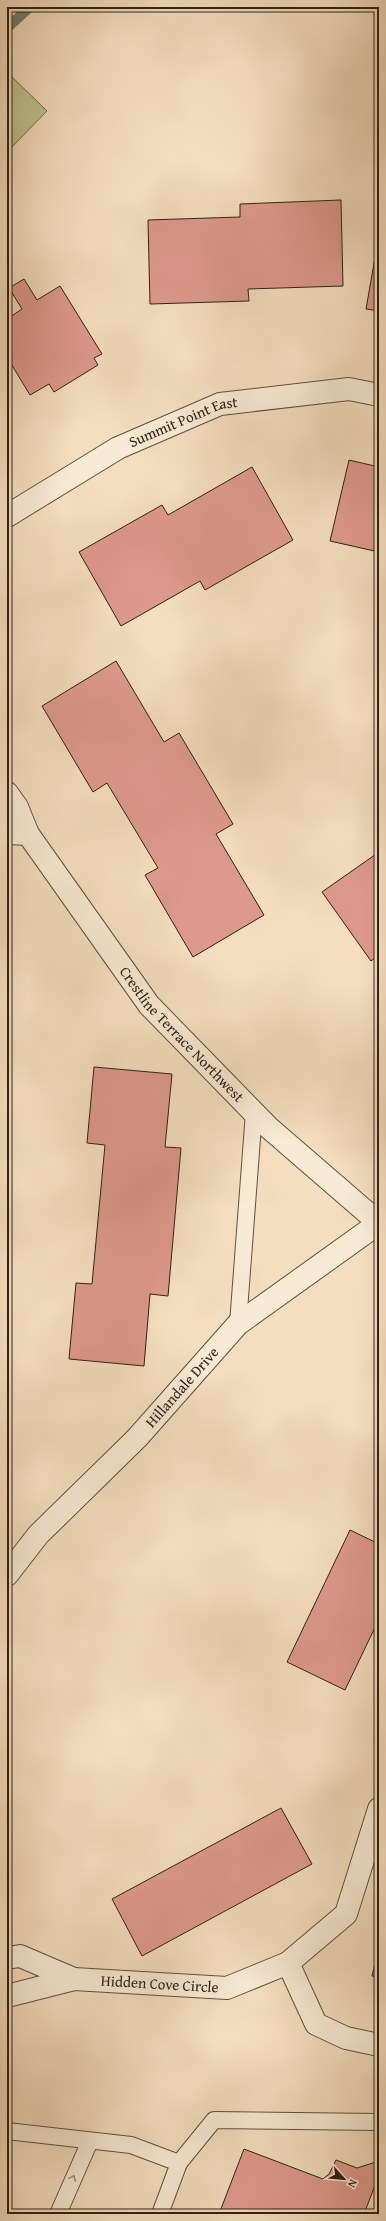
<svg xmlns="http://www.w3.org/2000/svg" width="386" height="2221" font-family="'Gentium Book Plus',serif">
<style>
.green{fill:#bfc08f;stroke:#767150}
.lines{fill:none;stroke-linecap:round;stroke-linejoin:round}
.stream{stroke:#707e70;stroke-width:10}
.building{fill:#de998d;stroke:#2e2212}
.lane-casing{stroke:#60513d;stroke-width:18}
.street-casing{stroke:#60513d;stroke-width:24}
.lane{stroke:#f8ead5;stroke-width:16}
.street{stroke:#f8ead5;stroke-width:22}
.oneway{stroke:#9d907d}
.labels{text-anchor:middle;stroke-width:3;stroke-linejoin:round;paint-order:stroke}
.street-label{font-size:15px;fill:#2e2212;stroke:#f8ead5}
</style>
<rect width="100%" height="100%" fill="#f4debf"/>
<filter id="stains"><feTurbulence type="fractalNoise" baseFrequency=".005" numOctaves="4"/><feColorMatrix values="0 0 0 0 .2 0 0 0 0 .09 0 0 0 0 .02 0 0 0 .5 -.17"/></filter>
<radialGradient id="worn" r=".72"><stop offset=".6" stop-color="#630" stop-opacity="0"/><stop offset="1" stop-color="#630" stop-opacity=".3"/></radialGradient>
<!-- green -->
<polygon class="green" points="7,72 47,111 9,150 7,148"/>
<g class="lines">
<!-- stream -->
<polyline class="stream" points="7,28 30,7"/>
</g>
<!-- building -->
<g class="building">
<polygon points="341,200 343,286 248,289 249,301 150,304 148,220 240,217 240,204"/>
<polygon points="379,235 379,311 366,309"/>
<polygon points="24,279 37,300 60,286 102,354 94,358 98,365 54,392 49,384 30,395 7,357 7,319 22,309 9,288"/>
<polygon points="349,460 379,467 379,552 330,541"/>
<polygon points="252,467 293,540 205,590 200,581 121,626 79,552 162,505 168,515"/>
<polygon points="116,661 164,742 179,733 233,824 216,834 264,915 193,957 145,875 158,868 107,783 93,792 42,706"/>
<polygon points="379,852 379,955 371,961 322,892"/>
<polygon points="94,1067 172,1074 165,1147 181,1148 168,1296 150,1294 144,1366 69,1359 76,1283 92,1284 105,1145 87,1143"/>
<polygon points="350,1530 379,1544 379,1619 345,1690 287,1662"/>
<polygon points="281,1808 312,1864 142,1956 112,1899"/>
<polygon points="379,1946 379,1977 372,1976"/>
<polygon points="244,2149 323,2179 329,2174 336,2160 357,2168 379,2161 379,2175 364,2214 219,2214"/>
</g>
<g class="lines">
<!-- lane casing -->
<g class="lane-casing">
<g id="lane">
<polyline points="238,1324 254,1112"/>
<polyline points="7,2131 131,2145 179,2163 160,2214"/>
<polyline points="179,2163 214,2120 379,2122"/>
<polyline points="58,2214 90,2141"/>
</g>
</g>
<!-- street casing -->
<g class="street-casing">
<g id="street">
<path id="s1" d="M7,516L118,448L220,404L349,389L379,395"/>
<polyline points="7,793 17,807 28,834"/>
<path id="s2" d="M7,833L28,834L149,1005L268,1127L379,1223"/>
<path id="s3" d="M7,1575L38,1535L137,1438L238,1324L379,1223"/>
<polyline points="7,1958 20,1956 74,1979"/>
<polyline points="288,1963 316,2024 346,2038 379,2045"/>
<path id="s4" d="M7,1996L74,1979L227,1988L288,1963L346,1914L379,1809"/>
</g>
</g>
<!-- lane -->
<use href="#lane" class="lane"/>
<!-- street -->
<use href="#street" class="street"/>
</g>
<!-- one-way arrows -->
<defs><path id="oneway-chevron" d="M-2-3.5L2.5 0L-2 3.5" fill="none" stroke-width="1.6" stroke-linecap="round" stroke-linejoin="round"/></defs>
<use class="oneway" href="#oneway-chevron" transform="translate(73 2178) rotate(-66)"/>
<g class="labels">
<!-- street labels -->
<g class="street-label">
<text dy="5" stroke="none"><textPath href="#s1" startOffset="201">Summit Point East</textPath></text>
<text dy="5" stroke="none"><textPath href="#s2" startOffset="274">Crestline Terrace Northwest</textPath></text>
<text dy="5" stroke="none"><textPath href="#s3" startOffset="257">Hillandale Drive</textPath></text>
<text dy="5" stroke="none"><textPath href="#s4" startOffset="155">Hidden Cove Circle</textPath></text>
</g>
</g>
<!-- margin -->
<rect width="386" height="2221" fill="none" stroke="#f4debf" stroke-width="24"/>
<rect x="8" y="8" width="370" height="2205" fill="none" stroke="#2e2212" stroke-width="2"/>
<rect x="12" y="12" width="362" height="2197" fill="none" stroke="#2e2212"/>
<!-- north arrow -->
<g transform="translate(344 2179) rotate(117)" stroke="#f8ead5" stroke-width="3" paint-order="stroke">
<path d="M0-3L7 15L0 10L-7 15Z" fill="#2e2212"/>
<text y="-6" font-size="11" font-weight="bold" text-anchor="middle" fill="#2e2212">N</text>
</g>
<rect width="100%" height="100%" filter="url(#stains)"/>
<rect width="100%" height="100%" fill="url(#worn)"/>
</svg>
